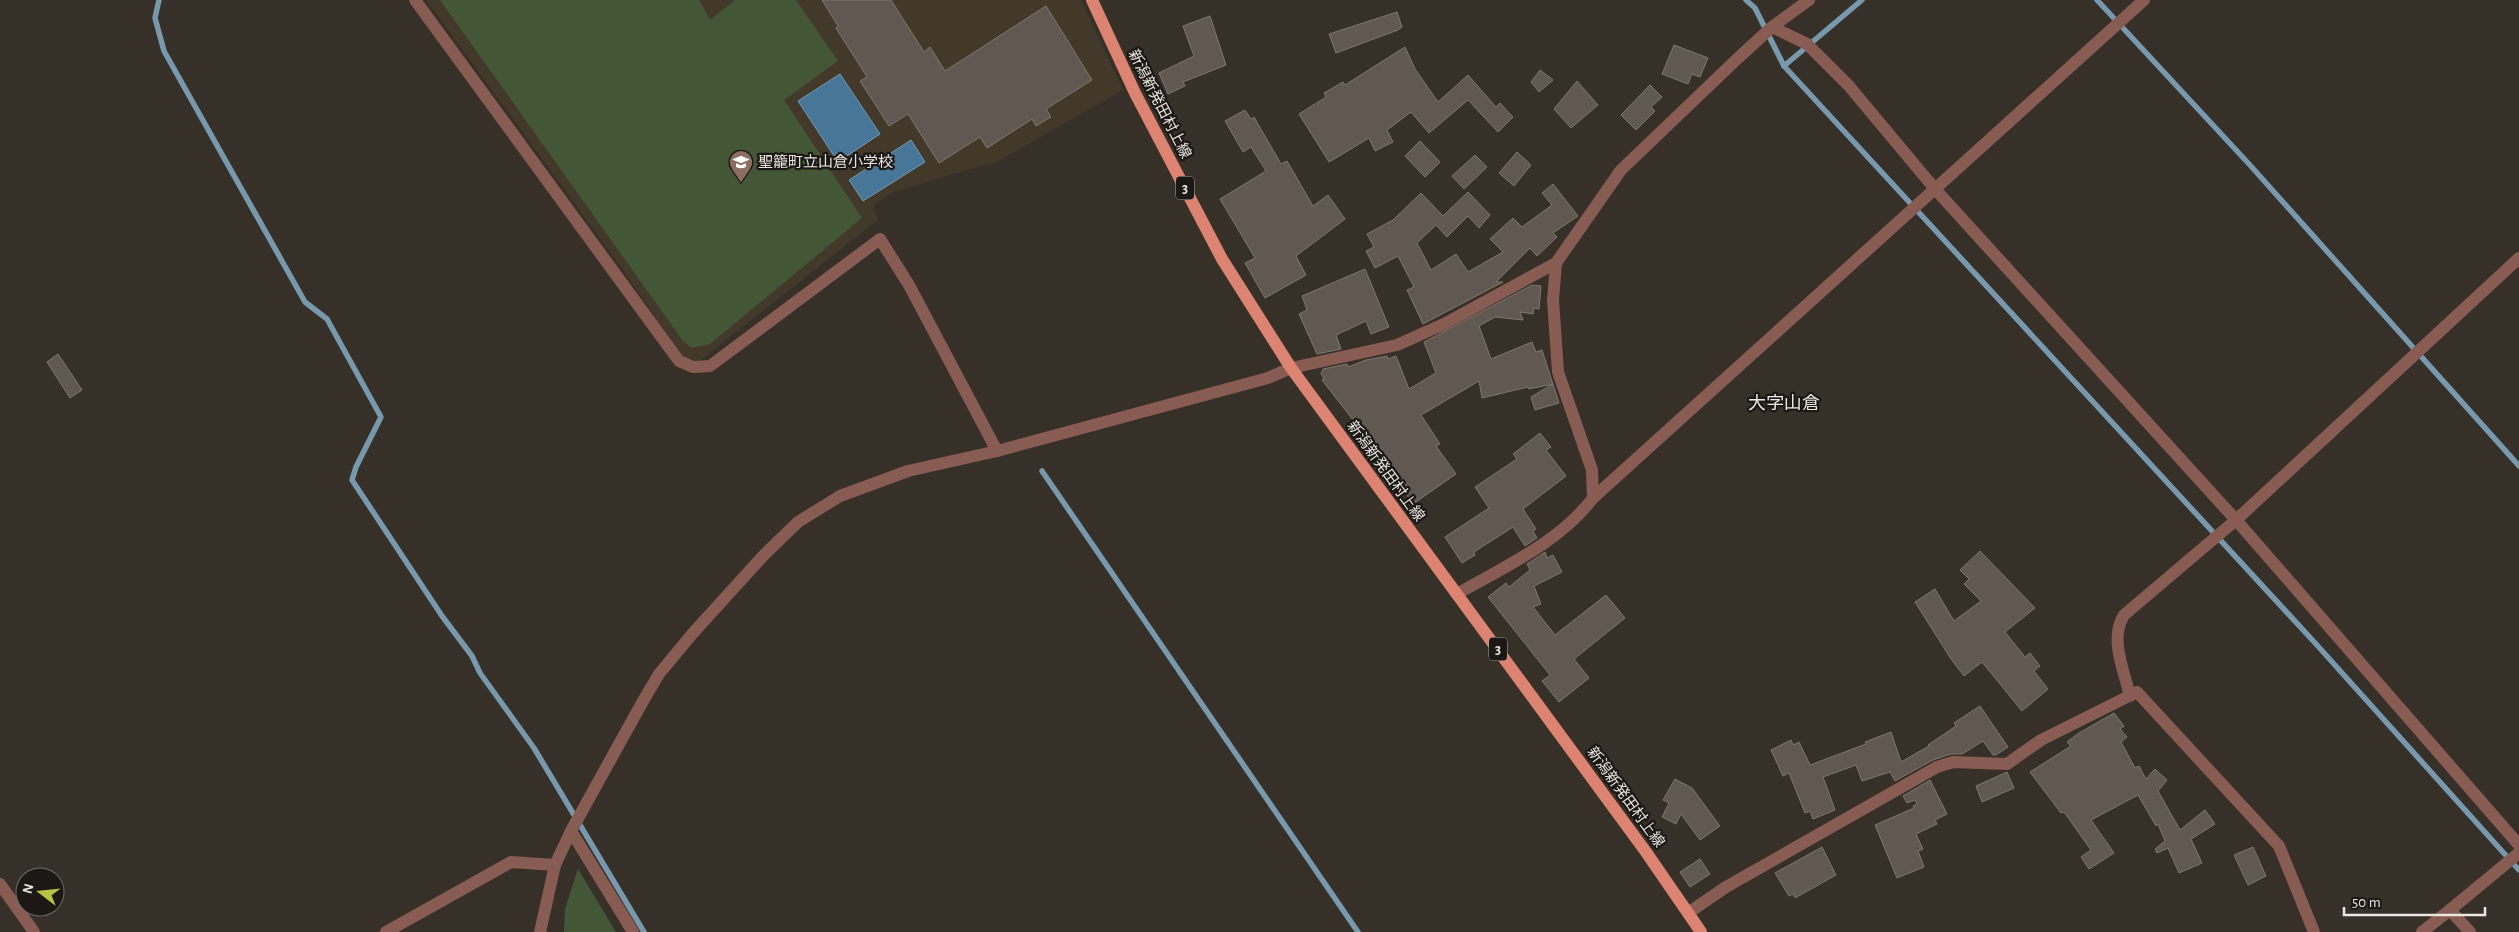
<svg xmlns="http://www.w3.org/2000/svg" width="2519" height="932" font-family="'Alegreya Sans','Noto Sans JP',sans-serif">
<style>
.built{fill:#42392b}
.green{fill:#435736}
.water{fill:#477698;stroke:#7898ae}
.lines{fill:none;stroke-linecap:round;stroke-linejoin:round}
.stream{stroke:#7898ae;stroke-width:5.5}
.building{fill:#615951;stroke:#7f776e}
.minor{stroke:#885c52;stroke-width:12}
.tertiary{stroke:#885c52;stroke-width:12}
.primary{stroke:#dc8371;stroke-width:12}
.labels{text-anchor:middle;stroke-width:4.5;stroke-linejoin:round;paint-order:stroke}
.shield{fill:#1b1815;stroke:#aca8a4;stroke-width:1}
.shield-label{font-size:14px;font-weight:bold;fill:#eae6e1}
.street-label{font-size:15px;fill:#eae6e1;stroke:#1b1815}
.poi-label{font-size:15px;fill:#eae6e1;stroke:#1b1815;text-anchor:start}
.quarter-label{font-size:18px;fill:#eae6e1;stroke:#1b1815}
</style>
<rect width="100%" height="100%" fill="#363028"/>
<!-- built -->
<polygon class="built" points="426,0 1081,0 1123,90 995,163 952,174 894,192 875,204 874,210 878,219 874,223 701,360 687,359 678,350 615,259"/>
<!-- green -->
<g class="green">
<polygon points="440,0 699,0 710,20 735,0 796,0 838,61 784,100 862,218 710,344 692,348 683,341"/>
<polygon points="578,869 616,932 564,932 565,909"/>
</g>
<!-- water -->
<g class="water">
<polygon points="840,74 880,134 838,162 798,101"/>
<polygon points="911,140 925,162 863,201 849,180"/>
</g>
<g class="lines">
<!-- stream -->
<g class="stream">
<polyline points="159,0 155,18 164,51 305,302 327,319 381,417 356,467 352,480 442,616 472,656 480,673 534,748 644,932"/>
<polyline points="1746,0 1755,8 1784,66 2316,644 2519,870"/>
<polyline points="2097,0 2249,164 2519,466"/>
<polyline points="1784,66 1862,0"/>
<polyline points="1042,471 1358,932"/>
</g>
</g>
<!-- building -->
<g class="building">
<polygon points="822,0 891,0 924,52 930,47 945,71 1046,6 1092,80 1046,109 1051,117 1036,126 1032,119 987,148 980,137 939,163 908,114 889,126 860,81 867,77 836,28 838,26"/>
<polygon points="1397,12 1402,27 1398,30 1336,53 1329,34"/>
<polygon points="1210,16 1226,65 1183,82 1185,86 1168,94 1159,73 1194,56 1183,26"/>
<polygon points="1674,45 1708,58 1700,77 1692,74 1688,84 1662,74"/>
<polygon points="1405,47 1415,69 1438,102 1468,75 1496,107 1500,103 1513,117 1498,132 1468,100 1429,133 1411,112 1387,130 1393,142 1375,151 1369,138 1329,162 1299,114 1326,97 1324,93 1343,82 1345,85"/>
<polygon points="1540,70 1553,80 1539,92 1531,82"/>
<polygon points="1577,81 1598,105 1571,128 1554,109"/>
<polygon points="1650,85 1662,97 1651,107 1655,111 1636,130 1621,115"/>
<polygon points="1245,110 1251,119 1254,117 1281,164 1287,161 1313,206 1328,195 1345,219 1296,256 1306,275 1265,298 1245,263 1255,258 1220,199 1266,171 1251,147 1243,152 1225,121"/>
<polygon points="1420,141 1440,162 1425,177 1405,156"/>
<polygon points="1517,152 1531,165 1514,186 1499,173"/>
<polygon points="1475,155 1487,167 1464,189 1452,176"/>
<polygon points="1553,184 1578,216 1553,233 1557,237 1537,256 1530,248 1496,282 1503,282 1423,324 1407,290 1414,287 1398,256 1375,268 1366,251 1374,247 1367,234 1393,220 1421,193 1443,216 1468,192 1490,215 1479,228 1468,216 1447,237 1436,225 1417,243 1431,270 1456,254 1468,272 1503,252 1490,239 1513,218 1522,227 1552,205 1542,193"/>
<polygon points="1365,269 1389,327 1371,334 1366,321 1336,335 1341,349 1317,354 1299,314 1307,310 1302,296"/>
<polygon points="1532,285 1541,286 1539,309 1534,308 1533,314 1520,312 1523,320 1495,317 1479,326 1491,359 1532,342 1536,352 1542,350 1559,403 1535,410 1531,397 1553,384 1529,389 1528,387 1482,398 1479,381 1421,415 1440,444 1436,446 1456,474 1413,504 1374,447 1322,380 1324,378 1321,374 1323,369 1347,364 1348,367 1366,360 1387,356 1388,359 1396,356 1409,389 1436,373 1424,342"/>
<polygon points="58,354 82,390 70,398 47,362"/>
<polygon points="1540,433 1551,447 1546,450 1566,476 1523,509 1536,529 1533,531 1537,538 1525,546 1513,527 1474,552 1475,555 1462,563 1445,537 1489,508 1475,487 1517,459 1513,454"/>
<polygon points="1980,551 2035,608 2005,632 2025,657 2030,653 2040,666 2034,671 2048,689 2022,711 1982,662 1964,676 1951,659 1915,602 1935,589 1954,621 1981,601 1964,584 1969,579 1960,570"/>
<polygon points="1545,552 1547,558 1553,555 1562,572 1534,586 1541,604 1533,607 1555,635 1606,595 1625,618 1574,659 1589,678 1559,702 1542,681 1550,675 1488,597 1506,583 1509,587 1530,570 1527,564"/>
<polygon points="1980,706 2008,747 1996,755 1993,755 1983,741 1962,754 1951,754 1933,760 1895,781 1890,772 1862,781 1856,765 1823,777 1835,810 1813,819 1810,811 1805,813 1789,773 1783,776 1771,750 1791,740 1793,745 1799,742 1810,765 1866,744 1865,742 1891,732 1901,762 1929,746 1928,745 1956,726 1954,723"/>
<polygon points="2114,713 2124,726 2120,729 2127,737 2121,742 2135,768 2139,766 2146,779 2155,769 2167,780 2158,791 2180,830 2205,810 2215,824 2191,839 2202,863 2179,873 2168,848 2157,853 2155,849 2165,841 2158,824 2156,826 2138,795 2091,820 2114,853 2089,869 2081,857 2091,850 2064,812 2061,813 2030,772 2071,746 2067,742 2079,733"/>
<polygon points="2007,772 2014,788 1982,802 1976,786"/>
<polygon points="1675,779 1692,788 1720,826 1700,840 1681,814 1676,824 1662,817 1669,803 1663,800"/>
<polygon points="1930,780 1947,814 1935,820 1937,824 1916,834 1923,849 1918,851 1924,867 1897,878 1875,825 1914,808 1913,806 1917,804 1915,800 1907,803 1903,796"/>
<polygon points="1822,847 1836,875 1795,898 1793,894 1789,896 1775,873"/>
<polygon points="2253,847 2266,876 2248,885 2234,855"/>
<polygon points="1700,859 1710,874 1690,887 1680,872"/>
</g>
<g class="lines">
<!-- minor -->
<g class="minor">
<polyline points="415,0 679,361 693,367 710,366 880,239 909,285 997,451"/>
<polyline points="1772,27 1807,44 1849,86 1935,189 2236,520 2519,845"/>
<polyline points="1556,263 1553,300 1558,372 1592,470 1593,498"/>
<polyline points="1291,368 1397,345 1444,324 1556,263"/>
<path d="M1457,594C1504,567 1560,542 1593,498L2144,0"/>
<path d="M2130,696C2124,670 2109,639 2124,615L2236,520L2519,258"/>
<polyline points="571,831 633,932"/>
<polyline points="0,884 34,932"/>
<polyline points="1688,913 1726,887 1937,767 1953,762 2007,764 2041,740 2137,692 2279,846 2314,932"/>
<polyline points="386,932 511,862 555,865"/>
</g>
<!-- tertiary -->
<g class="tertiary">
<polyline points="1556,263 1621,170 1737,59 1772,27 1809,0"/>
<polyline points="2450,910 2519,853"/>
<polyline points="540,932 555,865 571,831 643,701 659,674 693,633 763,556 798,522 840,496 908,471 997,451 1268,378 1291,368"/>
<polyline points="2422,932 2450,910 2470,932"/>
</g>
<!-- primary -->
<polyline class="primary" points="1092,0 1135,93 1222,259 1291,368 1646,852 1701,932"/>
</g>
<!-- icons -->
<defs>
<g id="school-pin" transform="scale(1.25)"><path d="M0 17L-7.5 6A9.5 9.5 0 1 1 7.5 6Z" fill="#8d6e63" stroke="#1b1815"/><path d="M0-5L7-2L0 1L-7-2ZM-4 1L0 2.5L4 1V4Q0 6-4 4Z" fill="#fff"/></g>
</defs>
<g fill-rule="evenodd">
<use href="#school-pin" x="741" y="162"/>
</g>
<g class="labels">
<!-- shield labels -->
<g class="shield">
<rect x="1176" y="176.5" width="18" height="23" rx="4"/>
<rect x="1489" y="637.5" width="18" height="23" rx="4"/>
</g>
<g class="shield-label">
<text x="1185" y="193">3</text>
<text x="1498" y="654">3</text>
</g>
<!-- street labels -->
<g class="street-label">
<text transform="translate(1160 104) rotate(63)" y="5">新潟新発田村上線</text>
<text transform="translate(1386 471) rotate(54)" y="5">新潟新発田村上線</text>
<text transform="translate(1626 797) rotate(54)" y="5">新潟新発田村上線</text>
</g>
<!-- poi labels -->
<g class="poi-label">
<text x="758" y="167">聖籠町立山倉小学校</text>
</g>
<!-- quarter labels -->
<g class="quarter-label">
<text x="1784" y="409">大字山倉</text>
</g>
</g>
<!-- north arrow -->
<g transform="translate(40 892) rotate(286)"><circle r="24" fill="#1b1815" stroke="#6e6a67"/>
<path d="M0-4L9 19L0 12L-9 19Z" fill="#b9c146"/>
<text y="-8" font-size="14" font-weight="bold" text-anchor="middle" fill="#eae6e1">N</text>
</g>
<!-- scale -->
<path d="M2344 907v8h141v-8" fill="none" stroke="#eae6e1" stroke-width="2.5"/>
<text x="2352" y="907" font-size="15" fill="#eae6e1" stroke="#1b1815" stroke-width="4" paint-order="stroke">50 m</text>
</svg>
